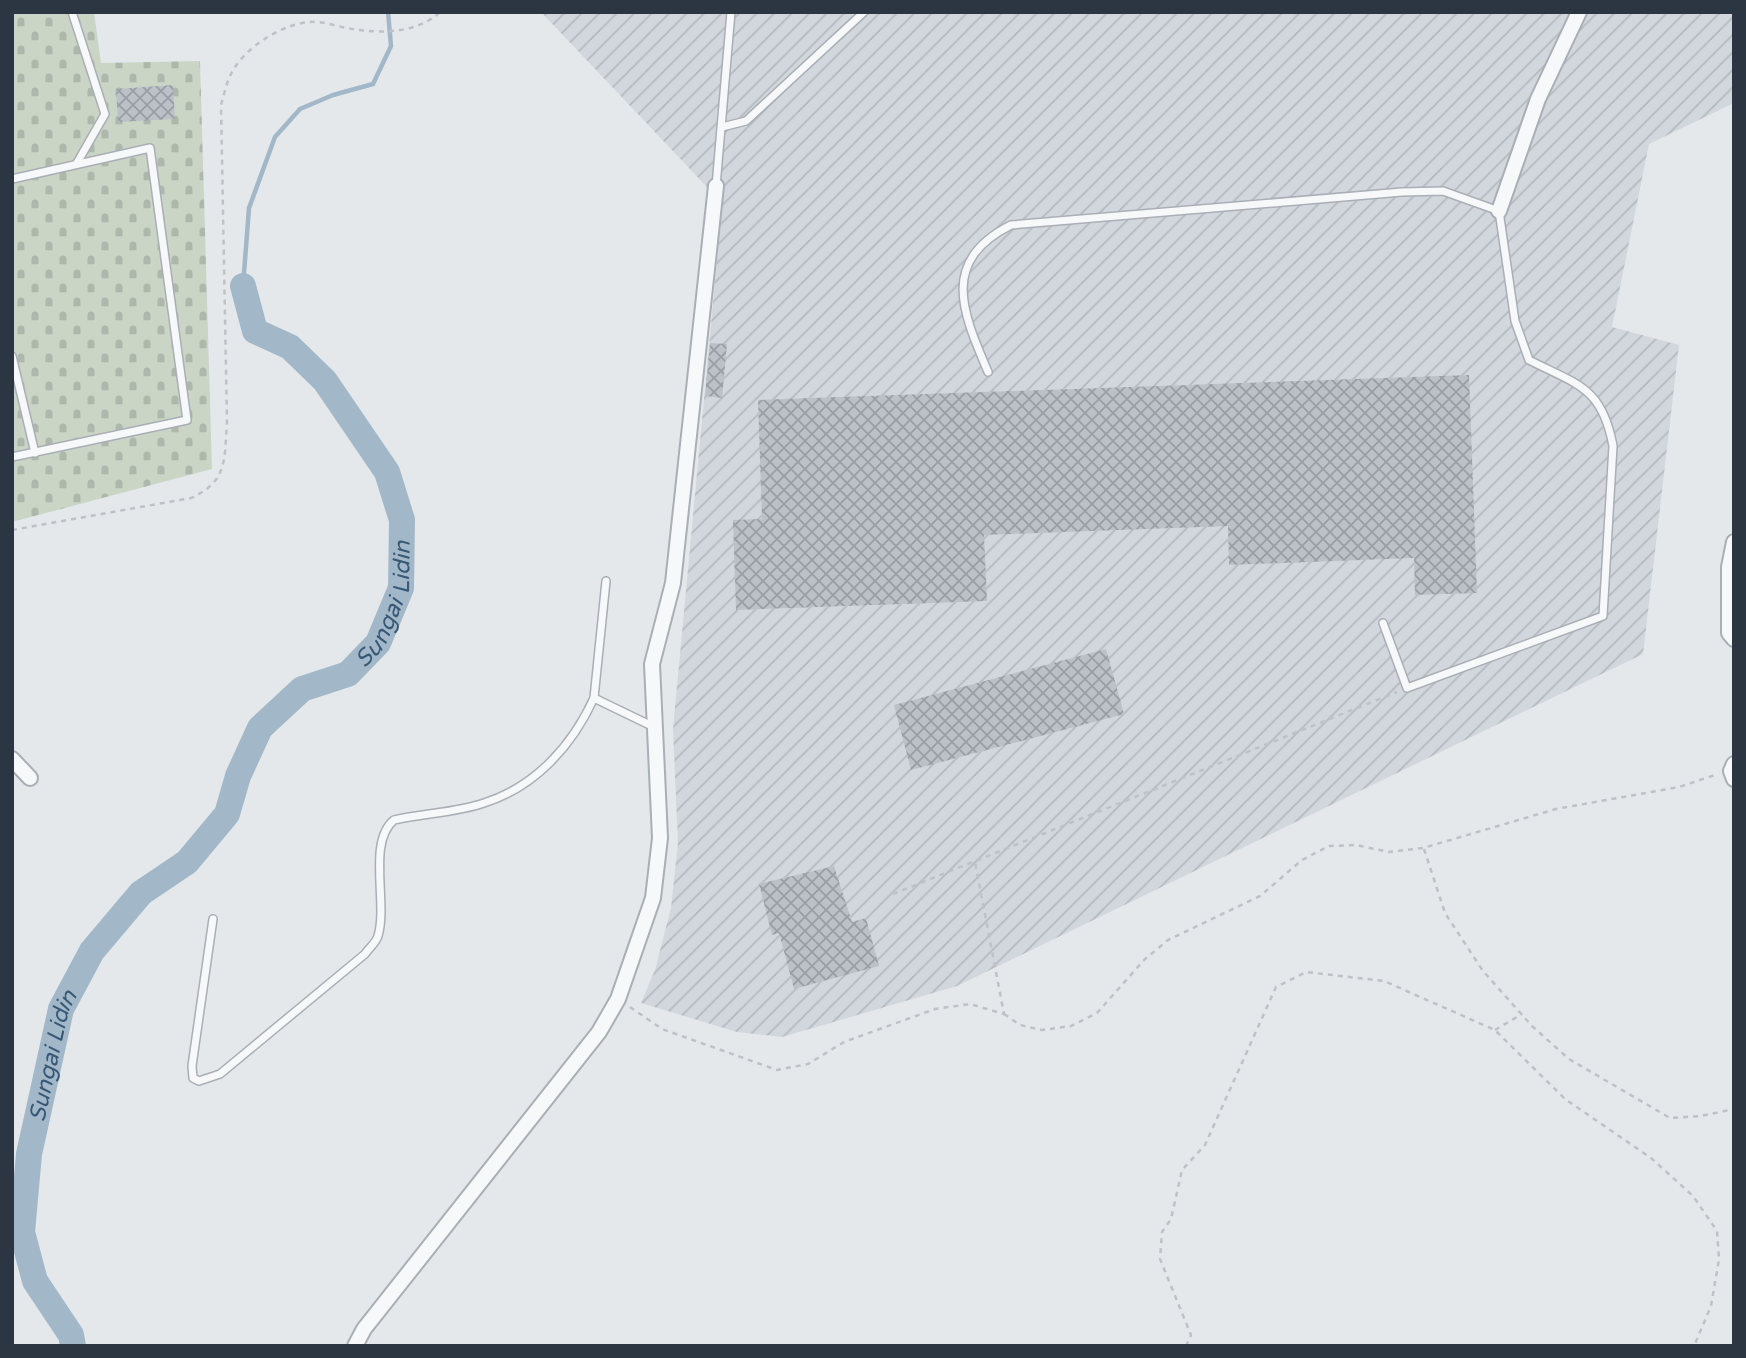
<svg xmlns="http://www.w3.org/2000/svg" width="1746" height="1358" font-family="'Varela Round',sans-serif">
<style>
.industrial{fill:url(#industrial-furrows)}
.cemetery{fill:url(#cemetery-stones)}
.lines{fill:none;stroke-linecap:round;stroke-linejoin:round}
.stream{stroke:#a2b8c9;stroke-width:4.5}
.river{stroke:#a2b8c9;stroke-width:26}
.building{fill:url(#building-cross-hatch)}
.service-casing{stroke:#a9afb5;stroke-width:10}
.minor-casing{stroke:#a9afb5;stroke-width:18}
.path{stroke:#bec2c7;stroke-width:2.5;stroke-dasharray:5 5;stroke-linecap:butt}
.service{stroke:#f7f8fa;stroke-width:7}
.minor{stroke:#f7f8fa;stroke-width:14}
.labels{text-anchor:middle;stroke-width:6;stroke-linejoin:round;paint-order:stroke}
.water-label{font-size:23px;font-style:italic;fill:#385875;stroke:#f4f6f8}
</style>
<defs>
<pattern id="industrial-furrows" width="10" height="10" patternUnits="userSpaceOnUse" patternTransform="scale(1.75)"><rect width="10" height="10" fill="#d2d7dd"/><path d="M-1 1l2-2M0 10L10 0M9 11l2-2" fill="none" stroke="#b4b9bf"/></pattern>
<pattern id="cemetery-stones" width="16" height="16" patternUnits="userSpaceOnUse" patternTransform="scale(1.75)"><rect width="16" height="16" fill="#cbd5c6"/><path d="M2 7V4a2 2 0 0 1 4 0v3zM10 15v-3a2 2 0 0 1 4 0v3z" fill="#aeb7ab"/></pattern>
<pattern id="building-cross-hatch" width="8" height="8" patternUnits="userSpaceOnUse" patternTransform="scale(1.75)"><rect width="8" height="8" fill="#bcc1c8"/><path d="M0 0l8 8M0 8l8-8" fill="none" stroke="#999ea4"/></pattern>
</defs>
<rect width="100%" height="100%" fill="#e4e8eb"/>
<!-- industrial -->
<polygon class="industrial" points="541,12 1734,12 1734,103 1649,144 1612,327 1679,345 1643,654 957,986 782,1037 737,1032 641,1003 655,970 671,908 678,843 673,729 724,186 707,187"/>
<!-- cemetery -->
<polygon class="cemetery" points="12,12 94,12 101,63 200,61 212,469 12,522"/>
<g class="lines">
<!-- stream -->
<polyline class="stream" points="243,286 249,208 275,137 300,109 333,95 373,84 391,46 388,12"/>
<!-- river -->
<path class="river" id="s1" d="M73,1346L71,1335L35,1281L22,1232L29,1154L61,1009L92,951L141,893L187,862L227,814L238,776L260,728L302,689L348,674L378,643L401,588L402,520L387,472L325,381L290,347L255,331L243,286"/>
</g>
<!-- building -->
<g class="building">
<polygon points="173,85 175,119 118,122 116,89"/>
<polygon points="710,343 727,344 722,398 705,396"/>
<polygon points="1469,375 1477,593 1415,595 1414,558 1229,565 1228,526 984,535 987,601 736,610 733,520 762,519 758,400"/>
<polygon points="1106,649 1124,714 911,770 894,705"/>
<polygon points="834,866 852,922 866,918 879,966 794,989 779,933 772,935 759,884"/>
</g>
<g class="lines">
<!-- service casing -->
<g class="service-casing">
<g id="service">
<polyline points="72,12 105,114 77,163"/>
<polyline points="722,127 746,121 864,12"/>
<polyline points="12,179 150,148 187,420 12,457"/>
<polyline points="716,186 731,12"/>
<polyline points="12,356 35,453"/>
<path d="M988,372C963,313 939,261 1011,225L1402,192L1443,191L1499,211L1515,321L1529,360C1578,385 1602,387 1613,446L1603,616L1407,688L1383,623"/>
<polyline points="594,698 606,581"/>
<path d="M213,919L192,1066L193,1078L199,1081L220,1074L365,954C369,948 376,943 378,936C388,903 367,842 394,820C424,813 455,813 484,803C535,787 572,746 594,698L654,727"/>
</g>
</g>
<!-- minor casing -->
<g class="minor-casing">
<g id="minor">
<polyline points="1499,211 1538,99 1579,12"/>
<polyline points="1734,542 1729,567 1729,633 1734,639"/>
<polyline points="12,759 30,778"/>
<polyline points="1734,764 1731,771 1734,779"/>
<polyline points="355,1346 364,1329 599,1032 618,999 653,898 660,838 652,664 673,583 716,186"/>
</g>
</g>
<!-- path -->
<g class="path">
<path d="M12,530L191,498C229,481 224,458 227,422L221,105C224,95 226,84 231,74C244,48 281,24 310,22C322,21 336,26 347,28C378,34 417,34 440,12"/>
<polyline points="1424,849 1445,913 1483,971 1532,1026 1569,1059 1670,1118 1701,1116 1734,1109"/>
<polyline points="893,894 1397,692"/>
<polyline points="630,1007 662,1029 777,1070 808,1064 844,1042 935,1009 970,1004 1004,1014 975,862"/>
<polyline points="1004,1014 1020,1025 1042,1030 1071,1026 1097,1013 1144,960 1168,940 1260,896 1302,860 1329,846 1356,845 1389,852 1423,848 1556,809 1679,787 1718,774"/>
<polyline points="1495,1030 1522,1014"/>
<polyline points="1186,1346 1191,1335 1160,1259 1162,1232 1171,1219 1182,1170 1205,1145 1276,987 1306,972 1384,981 1495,1030 1565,1099 1651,1158 1693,1196 1717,1231 1719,1259 1711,1306 1694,1346"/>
</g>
<!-- service -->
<use href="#service" class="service"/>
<!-- minor -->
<use href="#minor" class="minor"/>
</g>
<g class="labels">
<!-- water labels -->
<g class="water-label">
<text dy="8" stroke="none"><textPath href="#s1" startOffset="894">Sungai Lidin</textPath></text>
<text dy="8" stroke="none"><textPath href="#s1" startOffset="306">Sungai Lidin</textPath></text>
</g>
</g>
<!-- border -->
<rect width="1746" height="1358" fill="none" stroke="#2c3643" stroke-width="28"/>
</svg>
